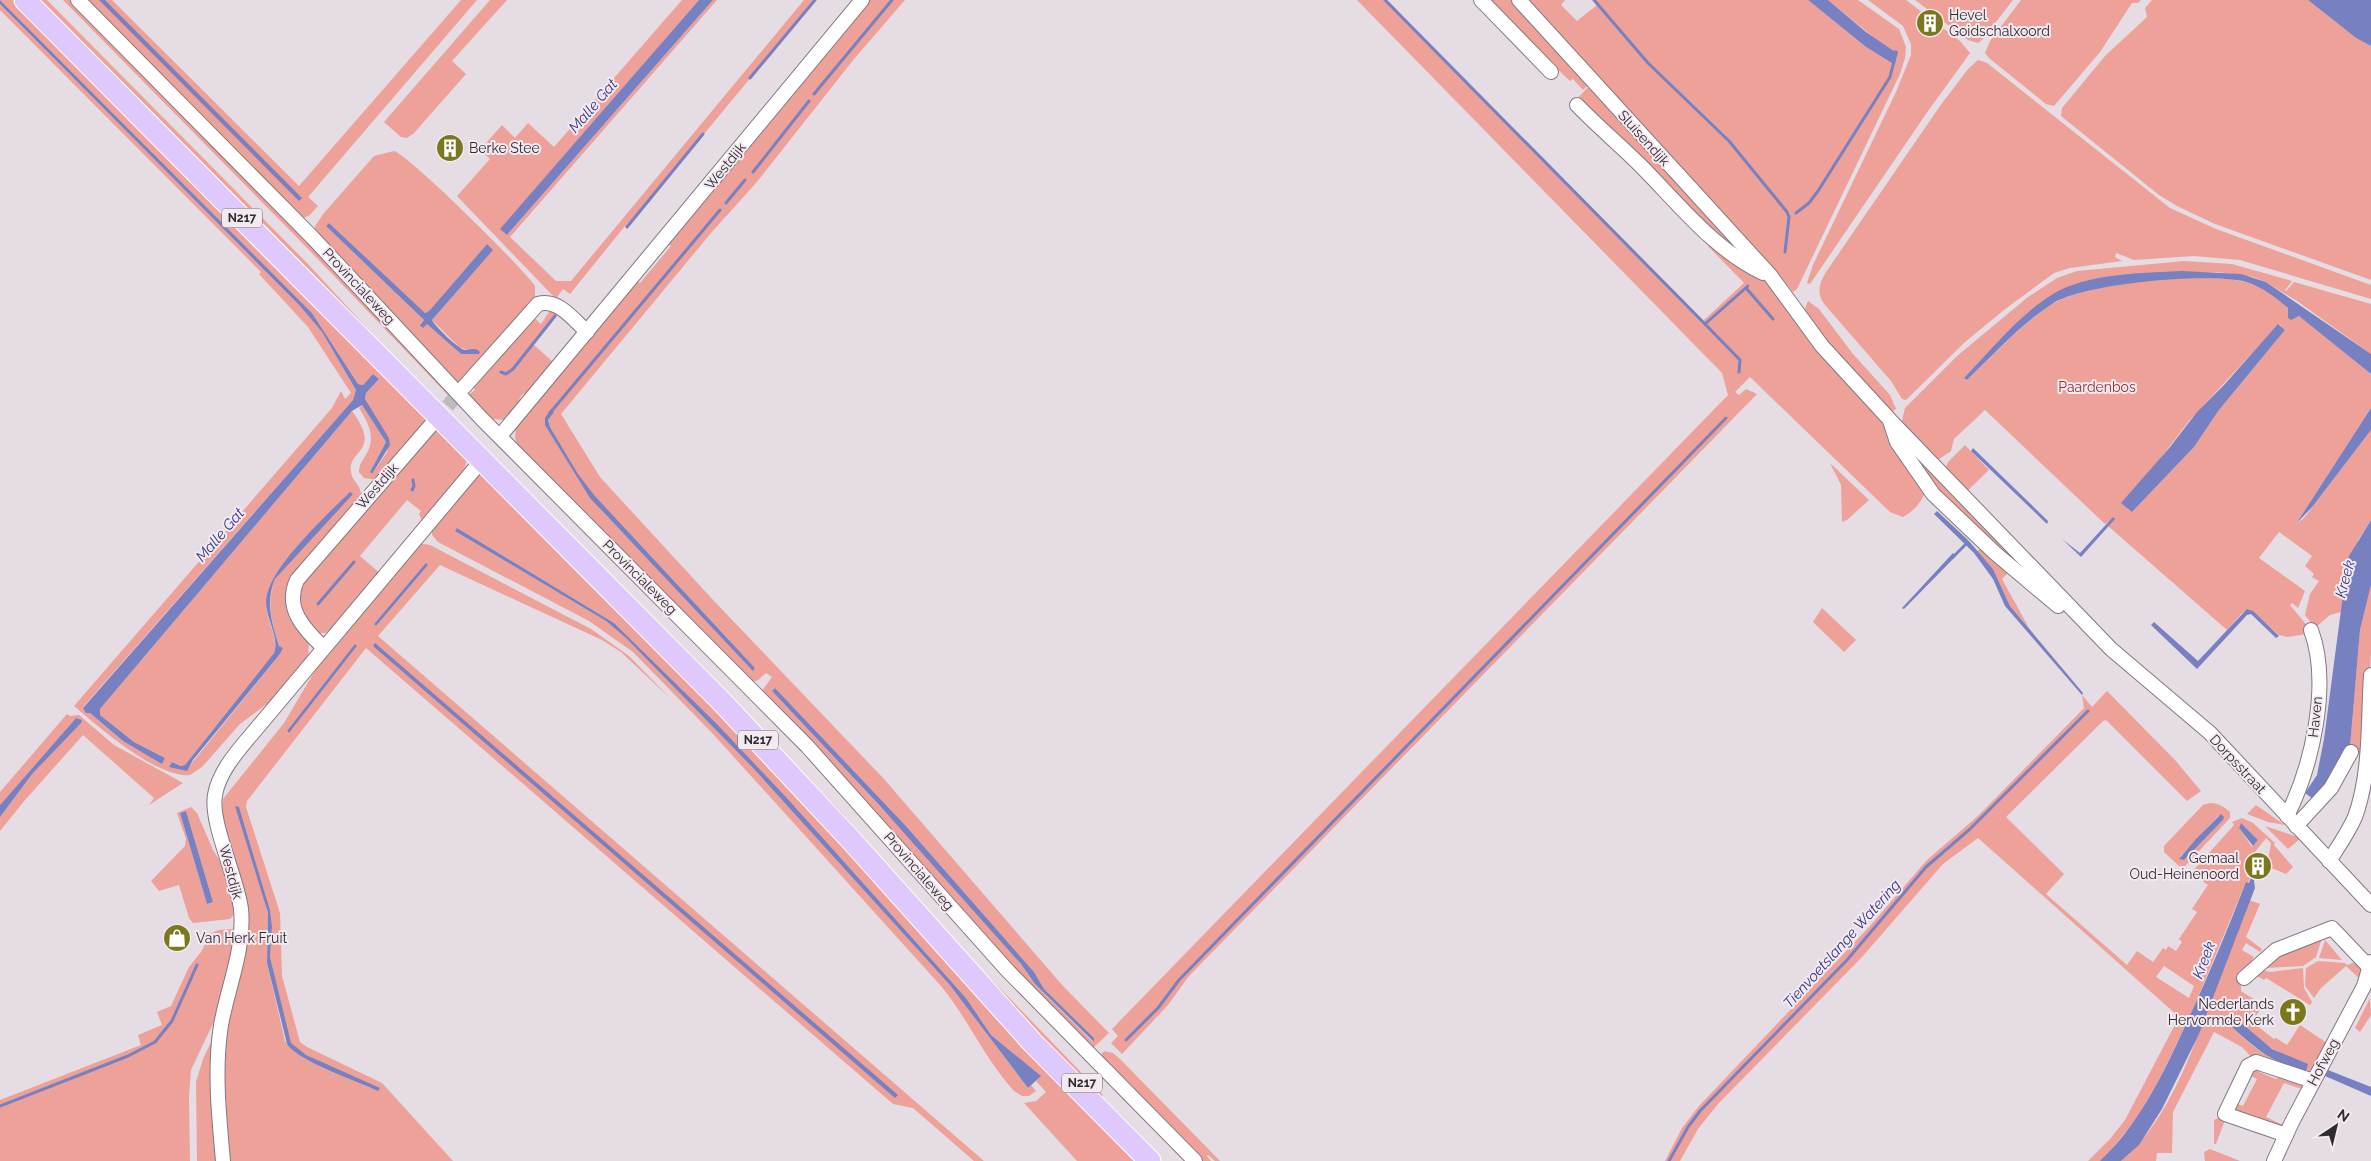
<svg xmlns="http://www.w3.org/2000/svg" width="2371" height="1161" font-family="Raleway,sans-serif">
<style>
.green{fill:#eda199;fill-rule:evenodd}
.water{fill:#7781c1}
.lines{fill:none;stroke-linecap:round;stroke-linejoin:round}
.stream{stroke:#7781c1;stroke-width:3}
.minor-tunnel{stroke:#c1b9c0;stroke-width:14;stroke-dasharray:14 7;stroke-linecap:butt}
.minor-casing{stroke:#817980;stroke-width:16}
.primary-casing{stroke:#fff;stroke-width:23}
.minor{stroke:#fff;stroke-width:14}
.primary{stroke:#dfc9fc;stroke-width:21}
.labels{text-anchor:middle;stroke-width:4;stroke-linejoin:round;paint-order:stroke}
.shield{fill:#f3e9f1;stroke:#6a6569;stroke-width:1}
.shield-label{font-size:12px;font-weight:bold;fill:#2f2c2f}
.poi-label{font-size:14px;fill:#2f2c2f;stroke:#f3e9f1;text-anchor:start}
.street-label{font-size:14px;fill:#2f2c2f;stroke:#f3e9f1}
.park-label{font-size:14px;fill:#90332f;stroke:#f3e9f1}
.water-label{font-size:15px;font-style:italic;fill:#323683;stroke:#f3e9f1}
</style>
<rect width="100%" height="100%" fill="#e5dce4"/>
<!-- green -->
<g class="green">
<path d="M0,0H17L430,418L377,480L364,478L359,472C359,464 363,460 367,453C376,436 368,423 359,408L362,405L386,442L370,472L372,474L387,452L389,438L365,400L366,393L379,379L373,374L363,385L358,384L312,313Z"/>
<polygon points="35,0 47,0 307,263 402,366"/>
<polygon points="63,0 71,0 78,6 310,241 451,392 448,395 314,255"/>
<polygon points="85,0 112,0 299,186 461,0 477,0 308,197 318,206 310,215 303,218"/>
<polygon points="490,0 507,0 452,61 466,74 414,133 407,138 401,137 384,122"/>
<polygon points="682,0 699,0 501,229 507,235 713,0 717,0 510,237 556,281 571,281 804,0 815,0 627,227 625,226 570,294 563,289 556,299 457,196 490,159 480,150 502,125 515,138 528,123 554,147"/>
<path d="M867,0H905L854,59L756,183L711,233L561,414L600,477L714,601L884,779L1063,986L1109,1033L1093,1048L1022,980L761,692L772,677L766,673L758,680L752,682L519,448L515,438L516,426L636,280L640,283L671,246L667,243ZM551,410L553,412L548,420L550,427L578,474L595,496L755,668L754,670L602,511L545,423ZM775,688L905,825L1034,972L1044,989L1094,1038L1093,1042L1035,984L1021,964L904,832L772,691Z"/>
<path d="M1357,0H1387L1703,321L1744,283L1708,246L1711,243L1759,278L1772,284L1885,425L1926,488C1924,500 1914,511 1903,517L1890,512L1750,377L1735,392L1739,395L1746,389L1757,394L1189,976L1168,1005L1122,1054L1111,1043L1118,1036L1112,1029L1728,395L1722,373Z"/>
<polygon points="1484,0 1512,0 1589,84 1583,90 1573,79 1570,81"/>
<polygon points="1525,0 1565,0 1561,5 1577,21 1597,5 1592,0 1808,0 1866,47 1895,65 1897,57 1896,50 1894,51 1872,36 1828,0 1858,0 1899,29 1906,47 1905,58 1900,74 1797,289 1793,292 1783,280 1781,281"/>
<polygon points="1868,0 1906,0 1960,41 1970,53 1928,111 1810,284 1807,283 1813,265 1896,92 1911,55 1911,44 1903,26"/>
<polygon points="1915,0 2013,0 1982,40 1978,43 1968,40"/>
<polygon points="2021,0 2141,0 2138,3 2132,3 2100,52 2054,106 2046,104 1989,58 1985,53 1990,41"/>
<polygon points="2152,0 2308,0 2356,38 2371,46 2371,280 2215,224 2177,206 2159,195 2061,116 2062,108 2105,56 2147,17 2145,8"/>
<path d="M0,4L300,306L322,332L356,390L353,400L83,707L123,741L162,763L165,758L134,742L100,715V709L352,411C383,453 347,449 351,472C352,482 362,485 361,497L292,579L309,642L308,659L279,695L240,724L202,767L190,775C156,778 99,727 74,706L332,408L341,391L345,399L351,393L308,327L259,274L261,272L0,10ZM352,493L275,579C266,604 272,622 279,646L283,648L280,654L188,768L169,767L172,762L182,766L185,765L274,653C279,638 266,620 266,604C265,570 327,514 352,493Z"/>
<path d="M1978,60L1987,63L2170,208L2216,229L2371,285V299L2240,260L2194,256L2134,260L2116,253L2115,257L2122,261L2070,268L2054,273L2004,310L1965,342L1906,400L1902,399L1891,381L1825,305C1816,293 1819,284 1826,272L1940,106L1968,69Z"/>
<polygon points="1590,85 1756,266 1728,248 1576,100"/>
<path d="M394,151C410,156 524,269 535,286V299L460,384L459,382L456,385L315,232V226L324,213L374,156ZM329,223L424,313L430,310L487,244L492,250L432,320L459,347L479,354H461L427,323L420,324L424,320L326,226Z"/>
<path d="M2184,261L2232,264L2292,281L2285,290L2286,291L2294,282L2371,304V354L2297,301L2266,282L2253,277L2218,272L2148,273L2044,300L2002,338L1964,378L1967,380C1990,359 2030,315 2056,302C2095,282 2196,273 2240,281C2254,283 2266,289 2277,298C2282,303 2288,306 2290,312L2302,318L2371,374V408L2296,524L2304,518L2371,430V520L2358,540L2346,572L2341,612L2330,615L2315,628L2305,615L2310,594L2319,581L2312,577L2314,574L2305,566L2312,556L2279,532L2259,558L2305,591L2298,608L2292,603L2290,605L2305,623L2307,634L2287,637L2279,635L2249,609L2242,613L2227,630L2108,526L2114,519L2105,524L1985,410L1954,439L1951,451L1938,460L1901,425L1905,408L1957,356L2028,297L2057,278L2077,271ZM2279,324L2285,330L2219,410L2194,447L2132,512L2162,456L2189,421Z"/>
<polygon points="1808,301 1819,309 1853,354 1890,395 1896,409 1891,412 1832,351 1804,311"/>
<path d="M551,309L557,313L533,344L552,361L530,392C519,393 520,399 517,407C516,411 508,416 505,420L492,419L467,396L475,390L473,387L533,317L541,324Z"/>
<path d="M438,426C446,435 462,446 466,459C470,471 432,511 423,523L419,514L421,511L407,500L360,556L381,574L334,628L325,633H317C295,609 296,602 307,572Z"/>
<polygon points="1901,438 2063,604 1939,497"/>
<polygon points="1965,445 1989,470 1965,493 1945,469 1948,462"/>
<polygon points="1830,463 1869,500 1847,520 1842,522 1841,485"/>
<path d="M476,475H484L676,663L1142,1161H1077L1024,1103L1036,1101L1046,1092L1036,1081L1040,1076L991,1035L966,998L787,798L717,724L614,623L457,528L456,531L606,621L626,638L753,768L949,984L1028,1088L1031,1085L1036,1091L1029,1096H1022L1014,1091C985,1059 968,1019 941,986L714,735L633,652L589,621L438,542L432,535V528Z"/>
<path d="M419,543L430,545L591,629L629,656L671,699L621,652L602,640L440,565L378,636L984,1161H974L913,1108L893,1104L366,648L247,801L246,807L280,913L282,976L300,1042L307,1047L382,1083L453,1161H227L223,1044L243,947L221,820L223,799L284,723L313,674L318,661ZM426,564L428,565L376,626L374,624ZM356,645L357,646L289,733L287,732ZM239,807L270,910L272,926L270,957L290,1043L300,1052L378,1091C355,1080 297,1062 285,1041L267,963L268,914Z"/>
<polygon points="1980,549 2010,571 2002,579 2029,628 2010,606 1993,569 1977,551"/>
<polygon points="2371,585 2371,652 2365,757 2350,747 2360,630"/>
<polygon points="1822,608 1856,640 1844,652 1813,622"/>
<path d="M2107,691L2175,760L2201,791L2187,801L2106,720L2103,721L2006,817L2064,874L2046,894L2127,965L2137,951L2153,962L2163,948L2166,950L2168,946L2176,951L2182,942L2179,939L2197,912L2192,909L2208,885L2191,873L2234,825L2232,822L2242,818L2253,823L2275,843L2274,845L2293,867L2286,874L2267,866L2271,843L2266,838L2255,852L2246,876L2250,878L2248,883L2246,882L2190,1016L2157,1084L2137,1118L2104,1158L2100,1161H2088L2110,1139L2125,1120L2179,1017L1978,838L1943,864L1862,957L1718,1104L1698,1129L1680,1161H1665L1682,1128L1699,1106L1870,926L1927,860L1979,815L2084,708L2082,695L2092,707ZM2241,823L2258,840L2252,847L2239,828ZM2164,966L2194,986L2189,998L2156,977Z"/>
<polygon points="744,711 841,812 957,944 1103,1095 1101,1097 998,992"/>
<polygon points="67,714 70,716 79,715 114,745 183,783 149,805 154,798 83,735 25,800 0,831 0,817 33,773 82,720 76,718 0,805 0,792"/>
<path d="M2210,803C2219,803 2224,807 2230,812V818L2185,866H2179L2164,852V846L2203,805ZM2218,816L2223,820L2184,860L2180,857Z"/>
<polygon points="2256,805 2285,825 2268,822 2247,814"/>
<path d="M191,807L197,813L213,850L229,875L236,912L230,919L193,923L189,918L179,885L159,891L151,881L185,846L186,839L177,813ZM186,811L213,902L207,904L180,813Z"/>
<polygon points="2265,826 2301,838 2288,849"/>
<path d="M2249,900L2260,904L2246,937L2262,949L2260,952L2246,943L2242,950L2254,957L2247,967L2239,971L2237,976L2241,984V991L2263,1005L2252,1022L2274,1039L2276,1038L2287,1045L2300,1025L2327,1043L2309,1074L2253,1059L2242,1047L2214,1032L2173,1112L2172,1153H2157L2156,1161H2121C2167,1123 2193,1051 2212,996C2224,964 2237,932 2249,900ZM2227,1022L2243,1024L2266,1045L2293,1060L2306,1070C2273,1065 2250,1046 2227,1022Z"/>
<polygon points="235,929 235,944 217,1015 191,1070 189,1096 190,1161 0,1161 0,1100 141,1045 138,1035 162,1025 157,1012 171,1006 189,967 201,952 211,933 219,930"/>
<polygon points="2322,938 2316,957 2303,966 2266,968 2277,952"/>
<polygon points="2325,940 2342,960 2319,958"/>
<polygon points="2318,961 2345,963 2347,965 2356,962 2364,975 2361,980 2346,966 2321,988 2314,998 2305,986 2306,968"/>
<polygon points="2303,968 2304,988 2312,1002 2310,1005 2266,978 2264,980 2257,976 2261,970 2270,972"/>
<polygon points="2370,998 2371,1015 2360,1032 2355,1028"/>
<polygon points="214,1036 219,1161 197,1161 196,1082 203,1059"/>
<polygon points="1104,1051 1113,1053 1120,1059 1220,1161 1215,1161 1208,1155 1207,1156 1211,1161 1201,1161 1100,1056"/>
<polygon points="2257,1068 2259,1072 2276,1079 2279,1077 2305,1083 2302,1089 2284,1083 2266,1117 2283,1125 2281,1129 2233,1112 2235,1103 2243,1106 2257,1079 2249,1075"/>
<polygon points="2218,1118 2225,1120 2216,1144 2214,1144 2214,1120"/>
<polygon points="2210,1149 2240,1161 2205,1161 2204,1152"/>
</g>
<!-- water -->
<g class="water">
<polygon points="0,0 312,313 358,384 363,385 373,374 379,379 366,393 365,399 389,438 390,445 372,474 370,472 386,442 362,405 352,411 100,709 100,715 134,742 165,758 162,764 123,741 90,713 86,713 83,708 353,400 356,390 322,332 300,306 0,4"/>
<polygon points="99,0 105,0 302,198 299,201"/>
<polygon points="699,0 713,0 507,235 500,229"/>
<polygon points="1808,0 1828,0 1866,32 1894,51 1896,50 1898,52 1895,65 1866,47"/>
<polygon points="2308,0 2371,0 2371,46 2356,38"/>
<path d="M329,223L425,313L430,310L487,244L493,250L432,320C435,326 458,349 465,350C471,350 475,347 480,352L479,354H461L427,324L423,328L420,325L424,320L326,226Z"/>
<path d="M2183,271L2241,274L2266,282L2371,354V374L2299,316L2291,320L2288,318V308C2275,297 2263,287 2246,282C2210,272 2084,283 2052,304C2021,324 1994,354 1967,380L1964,378C1992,349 2019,315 2053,294C2088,273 2143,273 2183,271Z"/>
<polygon points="2278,324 2285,330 2219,410 2194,447 2132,512 2121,503 2170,447 2197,412 2224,385"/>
<polygon points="2371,408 2371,430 2313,506 2296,524"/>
<polygon points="551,409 554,412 548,420 550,427 578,474 595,496 755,668 753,671 590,498 545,425 545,418"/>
<polygon points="1973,448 2048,521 2047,524 1971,451"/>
<path d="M350,492L353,494L275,579C265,603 272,623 279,646L283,648L280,654L193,760L187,771L169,767L172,762L181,766L185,765L274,653C280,638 265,617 266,600C269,567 326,516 350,492Z"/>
<polygon points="1937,511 1968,540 1993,569 2010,606 2083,693 2082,695 2005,606 1993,579 1974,553 1934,514"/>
<polygon points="2113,517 2115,519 2081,557 2062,539 2080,553"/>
<polygon points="2371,520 2371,585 2360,630 2350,747 2337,770 2313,799 2305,793 2317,775 2324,739 2346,572 2349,556"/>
<polygon points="457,528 614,623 717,724 787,798 966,998 991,1035 1041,1076 1028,1088 949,984 753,768 626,638 606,621 455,531"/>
<polygon points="1953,553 1956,556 1904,609 1902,608"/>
<polygon points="426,563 428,565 376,626 374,624"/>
<polygon points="2247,609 2253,611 2279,636 2276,638 2251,614 2247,615 2197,669 2151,625 2154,622 2198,661"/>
<polygon points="375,643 898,1095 895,1098 373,646"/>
<polygon points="355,644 357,646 289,733 287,731"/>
<polygon points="775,688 905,825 1034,972 1044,989 1094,1038 1094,1042 1035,984 1021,964 880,806 772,691"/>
<polygon points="76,718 82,720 81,723 33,773 0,817 0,805"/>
<path d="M235,806L239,807L270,910L272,926L270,957L291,1043L306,1055L380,1088L378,1091C357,1081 299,1062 287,1044L267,963L268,913Z"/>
<polygon points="186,811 213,902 207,904 180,813"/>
<polygon points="2221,814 2224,817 2223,820 2184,860 2179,859 2196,839"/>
<polygon points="2241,823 2258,840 2253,846 2239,828"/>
<path d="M2255,867L2259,869L2254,881L2255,888L2199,1034L2162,1109L2139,1145L2131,1152L2121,1161H2100C2137,1126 2159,1082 2180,1037C2204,986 2226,934 2246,882L2249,883Z"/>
<path d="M2232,1015L2272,1049L2308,1064L2306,1071C2267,1061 2256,1048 2227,1023Z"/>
<polygon points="2328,1070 2371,1087 2371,1096 2325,1076"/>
</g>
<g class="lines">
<!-- stream -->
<g class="stream">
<polyline points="1385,0 1705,324"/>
<polyline points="1594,0 1648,63 1729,141 1787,212 1789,217 1785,252"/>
<polyline points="750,78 815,0"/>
<polyline points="814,94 892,0"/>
<polyline points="753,172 809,101"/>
<polyline points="726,203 745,180"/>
<polyline points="1796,213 1809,203 1818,191 1890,77 1894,61"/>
<polyline points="627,227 703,134"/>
<polyline points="1746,288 1773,319"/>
<polyline points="501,372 506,374 513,369 555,316"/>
<polyline points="1739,372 1740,360 1705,324 1748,286"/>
<polyline points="550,413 720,210"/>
<polyline points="412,490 414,486 413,480"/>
<polyline points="1953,557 1967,543"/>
<polyline points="318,604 354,562"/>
<polyline points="1126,1040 1158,1008 1179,980 1726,418"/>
<polyline points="0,1106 128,1056 155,1042 172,1021 197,965"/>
<polyline points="1669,1161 1688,1127 1700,1111 1847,960 1926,867 1970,829 2088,711"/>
</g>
<!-- minor-tunnel -->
<polyline class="minor-tunnel" points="434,422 464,387"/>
<!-- minor casing -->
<g class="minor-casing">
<g id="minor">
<polyline points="78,0 313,238 481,418 807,746 1007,970 1195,1161"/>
<polyline points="1481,0 1551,72"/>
<polyline points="1519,0 1770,275 1822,346 1890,420 2111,649 2210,733 2371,905"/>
<path d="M1577,105C1597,126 1619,144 1640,165C1678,203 1713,249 1763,273"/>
<path d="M464,387L538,304C558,298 574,320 587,332"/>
<polyline points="1890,421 1897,442 1933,494 1995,553 2058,606"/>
<polyline points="500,436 862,0"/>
<path d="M323,647C304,629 284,608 297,580L432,424"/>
<path d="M2287,816C2312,766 2331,684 2311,630"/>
<polyline points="2296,826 2331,788 2351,752"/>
<path d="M2329,861C2338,847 2348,833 2355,817C2371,773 2368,721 2371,675"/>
<polyline points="2244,978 2276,950 2332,928 2369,967"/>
<polyline points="2286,1135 2225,1114 2248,1066 2256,1062 2313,1081"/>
<path d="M223,1161C219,1116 214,1070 221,1025C228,986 245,949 241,909C237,877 210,823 215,795C219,770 242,746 257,728L482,460"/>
<polyline points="2274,1161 2292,1122 2364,986 2371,962"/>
</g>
</g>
<!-- primary casing -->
<g class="primary-casing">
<polyline id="primary" points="25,0 723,703 851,840 1032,1042 1150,1161"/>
</g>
<!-- minor -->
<use href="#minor" class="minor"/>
<!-- primary -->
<use href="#primary" class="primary"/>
</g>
<!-- icons -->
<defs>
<g id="building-disc" transform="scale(1.4375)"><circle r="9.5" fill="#7a771d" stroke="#f3e9f1"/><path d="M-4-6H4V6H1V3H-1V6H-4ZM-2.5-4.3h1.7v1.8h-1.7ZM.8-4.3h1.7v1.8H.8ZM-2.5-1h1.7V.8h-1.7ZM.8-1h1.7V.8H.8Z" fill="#fff"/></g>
<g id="shop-disc" transform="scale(1.4375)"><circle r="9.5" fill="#7a771d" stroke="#f3e9f1"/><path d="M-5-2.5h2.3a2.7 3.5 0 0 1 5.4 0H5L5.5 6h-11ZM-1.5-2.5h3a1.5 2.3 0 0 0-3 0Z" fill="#fff"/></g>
<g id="church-disc" transform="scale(1.4375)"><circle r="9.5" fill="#7a771d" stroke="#f3e9f1"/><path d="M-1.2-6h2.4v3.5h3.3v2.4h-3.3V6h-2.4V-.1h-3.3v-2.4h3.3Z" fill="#fff"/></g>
</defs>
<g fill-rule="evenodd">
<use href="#building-disc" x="1930" y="23"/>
<use href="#building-disc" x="450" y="148"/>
<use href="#building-disc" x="2258" y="866"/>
<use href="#shop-disc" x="177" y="938"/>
<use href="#church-disc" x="2293" y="1012"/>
</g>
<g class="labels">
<!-- shield labels -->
<g class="shield">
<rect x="222" y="208.5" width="40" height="19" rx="4"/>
<rect x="738" y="730.5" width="40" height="19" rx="4"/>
<rect x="1062" y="1073.5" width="40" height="19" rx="4"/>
</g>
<g class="shield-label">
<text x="242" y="222">N217</text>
<text x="758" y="744">N217</text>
<text x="1082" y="1087">N217</text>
</g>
<!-- poi labels -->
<g class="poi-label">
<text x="1949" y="20">Hevel<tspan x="1949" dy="16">Goidschalxoord</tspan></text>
<text x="469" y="153">Berke Stee</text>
<text x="2239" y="863" text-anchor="end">Gemaal<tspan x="2239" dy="16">Oud-Heinenoord</tspan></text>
<text x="196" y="943">Van Herk Fruit</text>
<text x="2274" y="1009" text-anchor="end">Nederlands<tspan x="2274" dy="16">Hervormde Kerk</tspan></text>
</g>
<!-- street labels -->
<g class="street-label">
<text transform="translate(1644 138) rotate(48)" y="5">Sluisendijk</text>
<text transform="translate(725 166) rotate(-51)" y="5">Westdijk</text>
<text transform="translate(359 286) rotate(47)" y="5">Provincialeweg</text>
<text transform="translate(377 486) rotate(-49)" y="5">Westdijk</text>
<text transform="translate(640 577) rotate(45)" y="5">Provincialeweg</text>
<text transform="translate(2315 717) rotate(-84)" y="5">Haven</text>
<text transform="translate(2238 764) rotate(47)" y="5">Dorpsstraat</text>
<text transform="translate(919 871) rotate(49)" y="5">Provincialeweg</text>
<text transform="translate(231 872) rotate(75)" y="5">Westdijk</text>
<text transform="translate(2323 1062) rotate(-62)" y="5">Hofweg</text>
</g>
<!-- park labels -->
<g class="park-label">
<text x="2097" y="392">Paardenbos</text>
</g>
<!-- water labels -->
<g class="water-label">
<text transform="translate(593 106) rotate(-49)" y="5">Malle Gat</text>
<text transform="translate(220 535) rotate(-49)" y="5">Malle Gat</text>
<text transform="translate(2345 579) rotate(-75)" y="5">Kreek</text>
<text transform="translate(1842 944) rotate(-48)" y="5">Tienvoetslange Watering</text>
<text transform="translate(2204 960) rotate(-69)" y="5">Kreek</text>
</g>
</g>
<!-- north arrow -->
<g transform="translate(2336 1126) rotate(35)" stroke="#f3e9f1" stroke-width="4" paint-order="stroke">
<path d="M0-4L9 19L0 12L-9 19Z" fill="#2f2c2f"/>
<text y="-8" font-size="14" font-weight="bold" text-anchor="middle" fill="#2f2c2f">N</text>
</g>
</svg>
